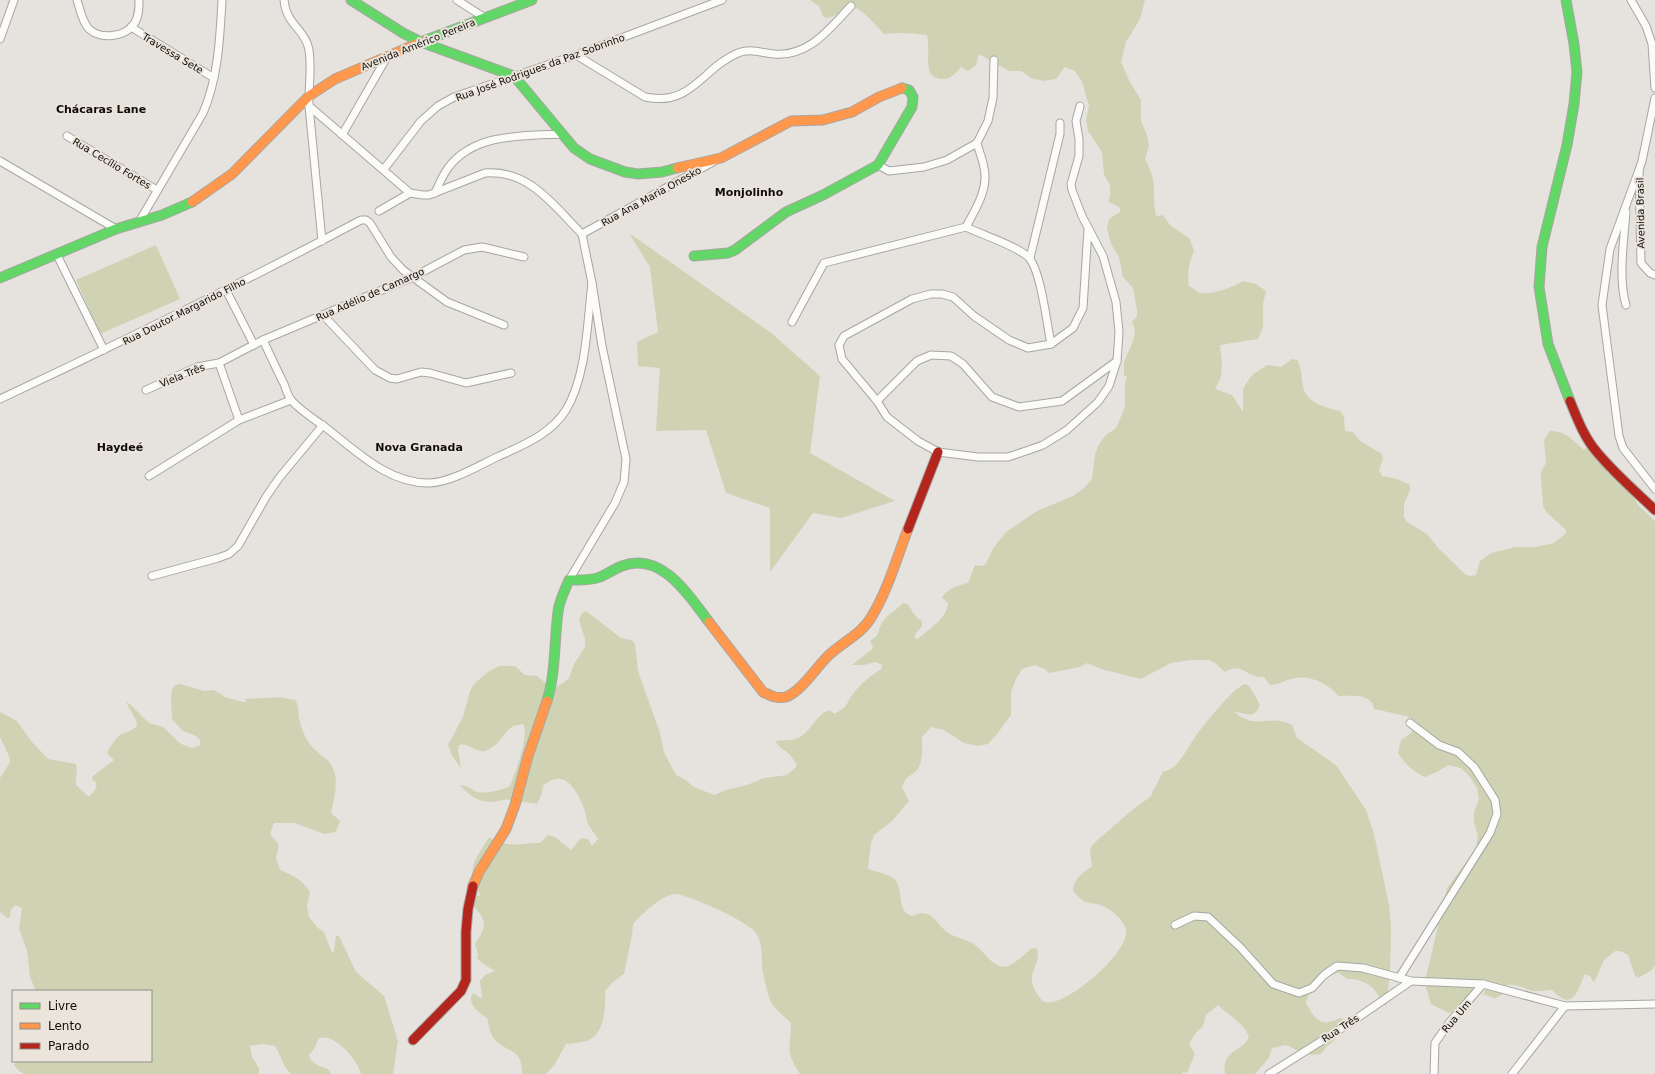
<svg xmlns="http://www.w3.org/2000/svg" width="1655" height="1074" font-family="'DejaVu Sans',sans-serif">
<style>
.green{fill:#cfd3b4}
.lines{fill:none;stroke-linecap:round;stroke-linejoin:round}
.street-casing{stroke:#a8a6a2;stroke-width:9}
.fast-casing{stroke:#a8a6a2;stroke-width:11}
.slow-casing{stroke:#a8a6a2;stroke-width:11}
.jam-casing{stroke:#a8a6a2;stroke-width:11}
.street{stroke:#fbfbfa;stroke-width:7}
.fast{stroke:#63d668;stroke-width:9}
.slow{stroke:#ff974d;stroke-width:9}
.jam{stroke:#b3261e;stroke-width:9}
.labels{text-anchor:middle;stroke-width:4;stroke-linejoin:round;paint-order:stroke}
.street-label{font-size:10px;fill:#0f0d0a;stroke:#eae4db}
.neighbourhood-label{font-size:11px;font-weight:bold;fill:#0f0d0a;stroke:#eae4db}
</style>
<rect width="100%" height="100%" fill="#e6e3de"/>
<!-- green -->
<g class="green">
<path d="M810,0H1145L1140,19L1126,42L1121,62L1130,82L1141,100V121L1147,135L1149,146L1145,159C1150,168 1154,179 1154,189C1154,199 1154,205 1156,215L1159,216L1163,215L1170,225L1190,239L1194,251C1189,263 1187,273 1189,286C1193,288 1197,292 1200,293C1211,295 1234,287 1243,281L1256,284L1266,291L1263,304V327L1258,339L1220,345L1222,363L1221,377L1215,389L1232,395L1243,412V389L1251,376L1267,365L1281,367L1292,359L1297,360C1303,370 1301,380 1304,390C1309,404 1328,408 1340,411L1344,417L1345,431L1353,432L1360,441L1382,454L1383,459L1379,470L1382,476L1397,479L1410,485V490L1404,504V517L1407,522L1427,534L1439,549L1466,575L1472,576L1476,575L1480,561L1491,553L1515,547H1535L1554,543L1565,534L1566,531L1564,528L1547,513L1543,506L1541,479V472L1546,463L1544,440L1550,431C1565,430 1574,441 1584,450L1588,445L1628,484L1632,495L1639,506L1655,521V965L1652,970L1638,978L1635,976L1628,955L1620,951H1615L1604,960L1594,983L1590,976L1585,974C1576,994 1573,1011 1552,990C1546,990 1538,992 1532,991C1523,988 1514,982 1504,986L1503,994L1494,999L1490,996L1483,995L1487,985L1477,984C1470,994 1462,1011 1449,1013L1431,1004L1426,988V977L1447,888L1476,849L1478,836L1474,823V812L1479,799L1477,788L1470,777L1461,768L1448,765L1437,772L1425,777C1412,771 1405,764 1398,753L1401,740L1411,733L1416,722L1406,716L1374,709C1372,693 1351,696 1338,696C1328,683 1308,674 1291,679C1284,681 1278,685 1270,685L1264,677C1245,678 1243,661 1225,672L1215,663L1209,660H1191L1171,663L1141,679L1101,669L1087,663L1080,667L1049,673L1045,669L1035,665L1022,669L1016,679L1011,692V715L997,734L988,744L977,746L964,743L944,730L931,727L922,737C922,747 924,763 916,771C908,778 907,776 902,787L909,801L892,821L874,835L871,843L868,869C876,872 891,874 896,881C904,892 896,911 912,916C932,907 935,923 947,932C955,938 967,939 975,945C985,952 994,970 1008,966C1016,963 1024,954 1031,949L1034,948L1037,949C1042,966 1024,972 1036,992C1038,995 1040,999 1043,1001C1060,1013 1132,951 1126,929C1122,918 1110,908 1100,905C1094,903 1086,903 1082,900C1079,898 1076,894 1073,891C1073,879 1083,873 1092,866L1090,850L1092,845L1132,810L1150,797L1163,772C1168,770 1172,769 1176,765C1184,756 1190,744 1197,734C1205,724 1235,685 1246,684L1250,687L1260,705C1254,720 1247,713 1235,712C1255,731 1270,713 1292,725L1297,738L1336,765L1366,810L1374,834L1389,905L1391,929L1390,974L1386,1006C1381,1003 1381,1000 1378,995C1373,984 1358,978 1347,979L1339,973C1326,974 1308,990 1306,1003C1316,1020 1320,1028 1340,1018L1343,1019L1344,1023L1334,1041L1326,1047L1321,1054C1308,1057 1297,1050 1286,1045L1272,1048L1269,1058L1255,1074H1225C1221,1049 1242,1053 1249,1037C1243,1021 1228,1016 1218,1005L1206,1015L1203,1026L1195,1034L1189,1044L1195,1054L1187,1073L1183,1072L1182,1074H800C784,1049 791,1050 791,1023C785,1017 777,1011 772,1004C769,1000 762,971 762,966C762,955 762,942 756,933C751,923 686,893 674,894C661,896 642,914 633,924L632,935L624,974L614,981L605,991C606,1005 605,1033 589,1040C582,1043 573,1043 566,1044L555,1064L546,1074H522C522,1049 511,1054 496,1041C490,1036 489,1025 487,1018C479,1013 466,1003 473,993L482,999L480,981L485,975L495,971L482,963L477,958L478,954L475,944C492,919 482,918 467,898L469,896H479L480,894C465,867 475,861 489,837C510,849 519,843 540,843L548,835L555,837L571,850L581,838L588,839L592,846L598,839C595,833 590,829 588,824C586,819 586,813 584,808C576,789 564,767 543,786L542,793L537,804C527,801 517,805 507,799C487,805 474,802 460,785C468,785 471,790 478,792C487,794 502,790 510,786C515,773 530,735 523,724C520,725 516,725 513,726C503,732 500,746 485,751C476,753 468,742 459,745L458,749L461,768L452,756L448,745L463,717L470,691L475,683L488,672L499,666H515L525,675L537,676L553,689L563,683L569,678L574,664L585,647V639L579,620L582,613L586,611L621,638L631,640L635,644L638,671L660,733L664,752L676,775L684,779L694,787L714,795L726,790L747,785L764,778L787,775L795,768L797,764C793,761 792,756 788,753C783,749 780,748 775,741C783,740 793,741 800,737C811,731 816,714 830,710L834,714C851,705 844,705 853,694C861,683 871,676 881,669L882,665L876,662L864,665H852L871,650L873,647L870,641C883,633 876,630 884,620C888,614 897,610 903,603C910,603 910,609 914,614C916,617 919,619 922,621V626L915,635V639L919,638C929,629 948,617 948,603L942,598C946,589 959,585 968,583L975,565L983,566L986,563L994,547L1006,532L1037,511L1073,496L1083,489L1092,479L1095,455L1099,444L1106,435L1116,428L1125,407V384L1127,376H1124C1124,372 1124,367 1124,363C1128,348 1140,337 1132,322L1137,316V310L1133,288L1123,277L1119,257L1111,244L1107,228L1109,219L1120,212V208L1108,201L1110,197V185L1104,175L1102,152L1088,131L1086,119L1089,106L1082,82L1075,71L1065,67L1056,79L1044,81L1031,78L1021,71H1009L979,54L976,65L968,71L961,67C955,74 950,80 940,79C936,78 931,76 930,72C926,66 930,46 927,35C912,33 899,32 884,34C876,26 859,4 847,5C843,12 834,17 826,18L823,16L819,6Z"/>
<polygon points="629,233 770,332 820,376 810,453 895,501 841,518 813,513 770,572 770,508 726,493 706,430 656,431 660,368 638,366 637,342 658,332 650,267"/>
<polygon points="156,245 180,299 100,334 76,280"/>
<path d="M180,684L204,691L214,690L225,697L243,702H246L245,699L280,697L295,700C299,705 298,711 299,718C300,724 303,732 306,738C310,746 318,753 325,758C342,772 335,794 331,813L340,821L336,832L324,834L295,823H274L270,834L279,845L276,858L280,870C295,876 301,879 310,892L307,905L309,917L318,928L324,932L332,953L334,951L336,936H339L356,972L384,996L398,1041L393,1074H361C358,1060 335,1033 319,1038L314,1049L309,1055C311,1064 320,1066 328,1069L331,1074H291C283,1067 281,1055 275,1046L262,1044L250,1046L252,1057L259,1068V1074H24L19,1071L14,1065L16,1062L23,1061H151V991H36L30,977L27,951L19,928L22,908L15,905L11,910L10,917L7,918L0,912V778L10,762L9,756L0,737V712L17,721L32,742L48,759L76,764C78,771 75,778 76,785L89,797C93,792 98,789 96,782L92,780L93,776L114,760L107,753C110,747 114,740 120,735C126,732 132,731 137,726L136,720L126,702L130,704L149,723L163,727L181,744L193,748L200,745V740L196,736L183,731L172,719L171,698L172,689L175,685Z"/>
</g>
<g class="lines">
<!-- street casing -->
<g class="street-casing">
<g id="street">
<path d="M77,0C80,9 82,22 89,29C101,40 125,37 134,24C139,17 139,8 139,0"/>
<path d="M284,0C286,24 303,28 308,46C313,62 308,89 309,106L410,193L423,195H429L485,173C529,169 554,206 582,234"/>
<polyline points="457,0 485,18"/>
<polyline points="1631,0 1646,26 1652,44 1655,88"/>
<polyline points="131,27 214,78"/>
<polyline points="0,39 14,0"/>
<path d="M576,55L645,97C692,107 702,68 738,53C749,48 762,53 774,54C809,57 829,29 851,6"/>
<polyline points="1655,98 1642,161 1639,170 1641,263 1650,273 1655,275"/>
<polyline points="309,106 322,241"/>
<polyline points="1080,106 1076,121 1079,139 1079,156 1071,184 1072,190 1082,216 1103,256 1116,302 1119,332 1117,361 1109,386 1098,402 1067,430 1043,445 1026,451 1008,457 978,457 938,452 918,441 887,417 877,401 842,359 839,345 844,336 912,299 931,294 942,294 953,297 974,316 1009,340 1028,348 1051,344 1073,328 1083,308 1088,229"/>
<polyline points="342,135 387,57"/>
<polyline points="67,136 157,190"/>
<polyline points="0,161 116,229"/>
<polyline points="878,165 889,171 924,167 947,160 977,143 988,121 993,98 994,60"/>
<polyline points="384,169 421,121 438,106 454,97 576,55 722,0"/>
<polyline points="1639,170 1610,249 1602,305 1619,436 1623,448 1655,489"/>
<path d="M435,193C439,185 442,176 448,168C474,133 522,136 562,134"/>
<polyline points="379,211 410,193"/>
<path d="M139,222L203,113C218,79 220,38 222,0"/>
<path d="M966,227C980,234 1020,247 1029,258C1041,271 1047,325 1051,344"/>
<polyline points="582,234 713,162"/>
<polyline points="57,255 104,350"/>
<polyline points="1030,258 1060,134 1060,123"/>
<polyline points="226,290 254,345"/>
<path d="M1626,305C1618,279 1624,239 1626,212"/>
<polyline points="323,315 375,370 390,378 397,379 421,372 430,373 466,383 511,373"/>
<path d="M792,322L824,263L966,227C975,210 989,189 984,168C983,160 979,151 977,143"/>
<path d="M263,340C270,355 277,370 284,384C286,389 288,397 292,401C301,411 314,419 325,427C355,450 388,484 430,483C451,482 478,466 497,457C523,445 550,435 566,410C587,375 587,323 592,283"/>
<polyline points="219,363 239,420"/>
<polyline points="146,390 197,367 219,363 263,340 413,277 464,250 482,247 524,257"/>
<path d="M0,399C122,342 242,283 361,220H366L370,223L391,257L403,270L447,302L504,325"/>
<polyline points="877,401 917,361 931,355 951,356 963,364 992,397 1019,407 1062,401 1117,361"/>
<polyline points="149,476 239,420 291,400"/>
<polyline points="152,576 218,558 229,554 238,546 266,497 279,478 323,425"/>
<polyline points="569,580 615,503 624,482 626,459 602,346 592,283 582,234"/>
<polyline points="1175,925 1194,916 1208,917 1241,948 1273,984 1299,993 1312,988 1324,975 1337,966 1363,968 1411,981 1483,984 1565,1006 1655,1004"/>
<polyline points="1399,978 1490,833 1497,814 1495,800 1474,767 1458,752 1439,745 1410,723"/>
<polyline points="1269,1074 1350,1023 1411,981"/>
<polyline points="1434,1074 1435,1043 1449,1023 1483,984"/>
<polyline points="1512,1074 1565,1006"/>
</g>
</g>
<!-- fast casing -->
<g class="fast-casing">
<g id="fast">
<polyline points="351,0 403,33 421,42 514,76 574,148 590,159 625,172 638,174 662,172 677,168"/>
<polyline points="1566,0 1574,44 1577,72 1574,104 1567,145 1542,247 1539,287 1548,344 1570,401"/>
<polyline points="421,42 532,0"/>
<polyline points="694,256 728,253 735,250 786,212 823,195 878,165 912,107 913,97 909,90 902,88"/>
<polyline points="0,278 116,229 162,215 192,202"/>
<path d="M547,701C556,672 554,642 558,612C559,601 565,590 569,580C579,580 590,581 600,577C607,574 614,569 622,566C662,551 689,596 709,622"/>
</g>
</g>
<!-- slow casing -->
<g class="slow-casing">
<g id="slow">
<polyline points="677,168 721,158 791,121 823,120 852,112 879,97 902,88"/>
<polyline points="192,202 232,174 309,96 335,79 421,42"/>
<path d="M709,622L763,692C771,696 777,699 786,697C802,691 817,666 829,655C844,641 862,634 872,616C888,590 897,557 908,529"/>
<polyline points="473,886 479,872 506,829 515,805 528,756 547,701"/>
</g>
</g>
<!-- jam casing -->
<g class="jam-casing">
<g id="jam">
<path d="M1570,401C1577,418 1584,437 1596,451C1613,472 1635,491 1655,510"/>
<polyline points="908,529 938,452"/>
<polyline points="413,1040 461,991 466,980 466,932 468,909 473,886"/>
</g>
</g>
<!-- street -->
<use href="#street" class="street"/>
<!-- fast -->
<use href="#fast" class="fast"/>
<!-- slow -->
<use href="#slow" class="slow"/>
<!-- jam -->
<use href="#jam" class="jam"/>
</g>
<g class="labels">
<!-- street labels -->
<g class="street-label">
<text transform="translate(418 44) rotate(-22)" y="4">Avenida Américo Pereira</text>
<text transform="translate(173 53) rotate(31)" y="4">Travessa Sete</text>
<text transform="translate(540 67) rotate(-20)" y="4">Rua José Rodrigues da Paz Sobrinho</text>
<text transform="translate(112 163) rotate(31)" y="4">Rua Cecílio Fortes</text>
<text transform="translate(651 196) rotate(-29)" y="4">Rua Ana Maria Onesko</text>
<text transform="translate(1640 213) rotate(-91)" y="4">Avenida Brasil</text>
<text transform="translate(370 294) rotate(-24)" y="4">Rua Adélio de Camargo</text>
<text transform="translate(184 311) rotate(-27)" y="4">Rua Doutor Margarido Filho</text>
<text transform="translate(182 375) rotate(-22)" y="4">Viela Três</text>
<text transform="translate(1456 1016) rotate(-50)" y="4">Rua Um</text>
<text transform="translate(1340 1028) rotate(-33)" y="4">Rua Três</text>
</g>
<!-- neighbourhood labels -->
<g class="neighbourhood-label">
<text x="101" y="113">Chácaras Lane</text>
<text x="749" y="196">Monjolinho</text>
<text x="120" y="451">Haydeé</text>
<text x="419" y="451">Nova Granada</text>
</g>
</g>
<!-- legend -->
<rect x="12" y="990" width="140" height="72" fill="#eae4db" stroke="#928e87"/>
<rect x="20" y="1003" width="20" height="6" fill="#63d668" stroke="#928e87"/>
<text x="48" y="1010" font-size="12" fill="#0f0d0a">Livre</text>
<rect x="20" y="1023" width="20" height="6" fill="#ff974d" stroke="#928e87"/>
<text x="48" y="1030" font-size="12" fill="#0f0d0a">Lento</text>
<rect x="20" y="1043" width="20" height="6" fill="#b3261e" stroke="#928e87"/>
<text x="48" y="1050" font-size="12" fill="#0f0d0a">Parado</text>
</svg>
